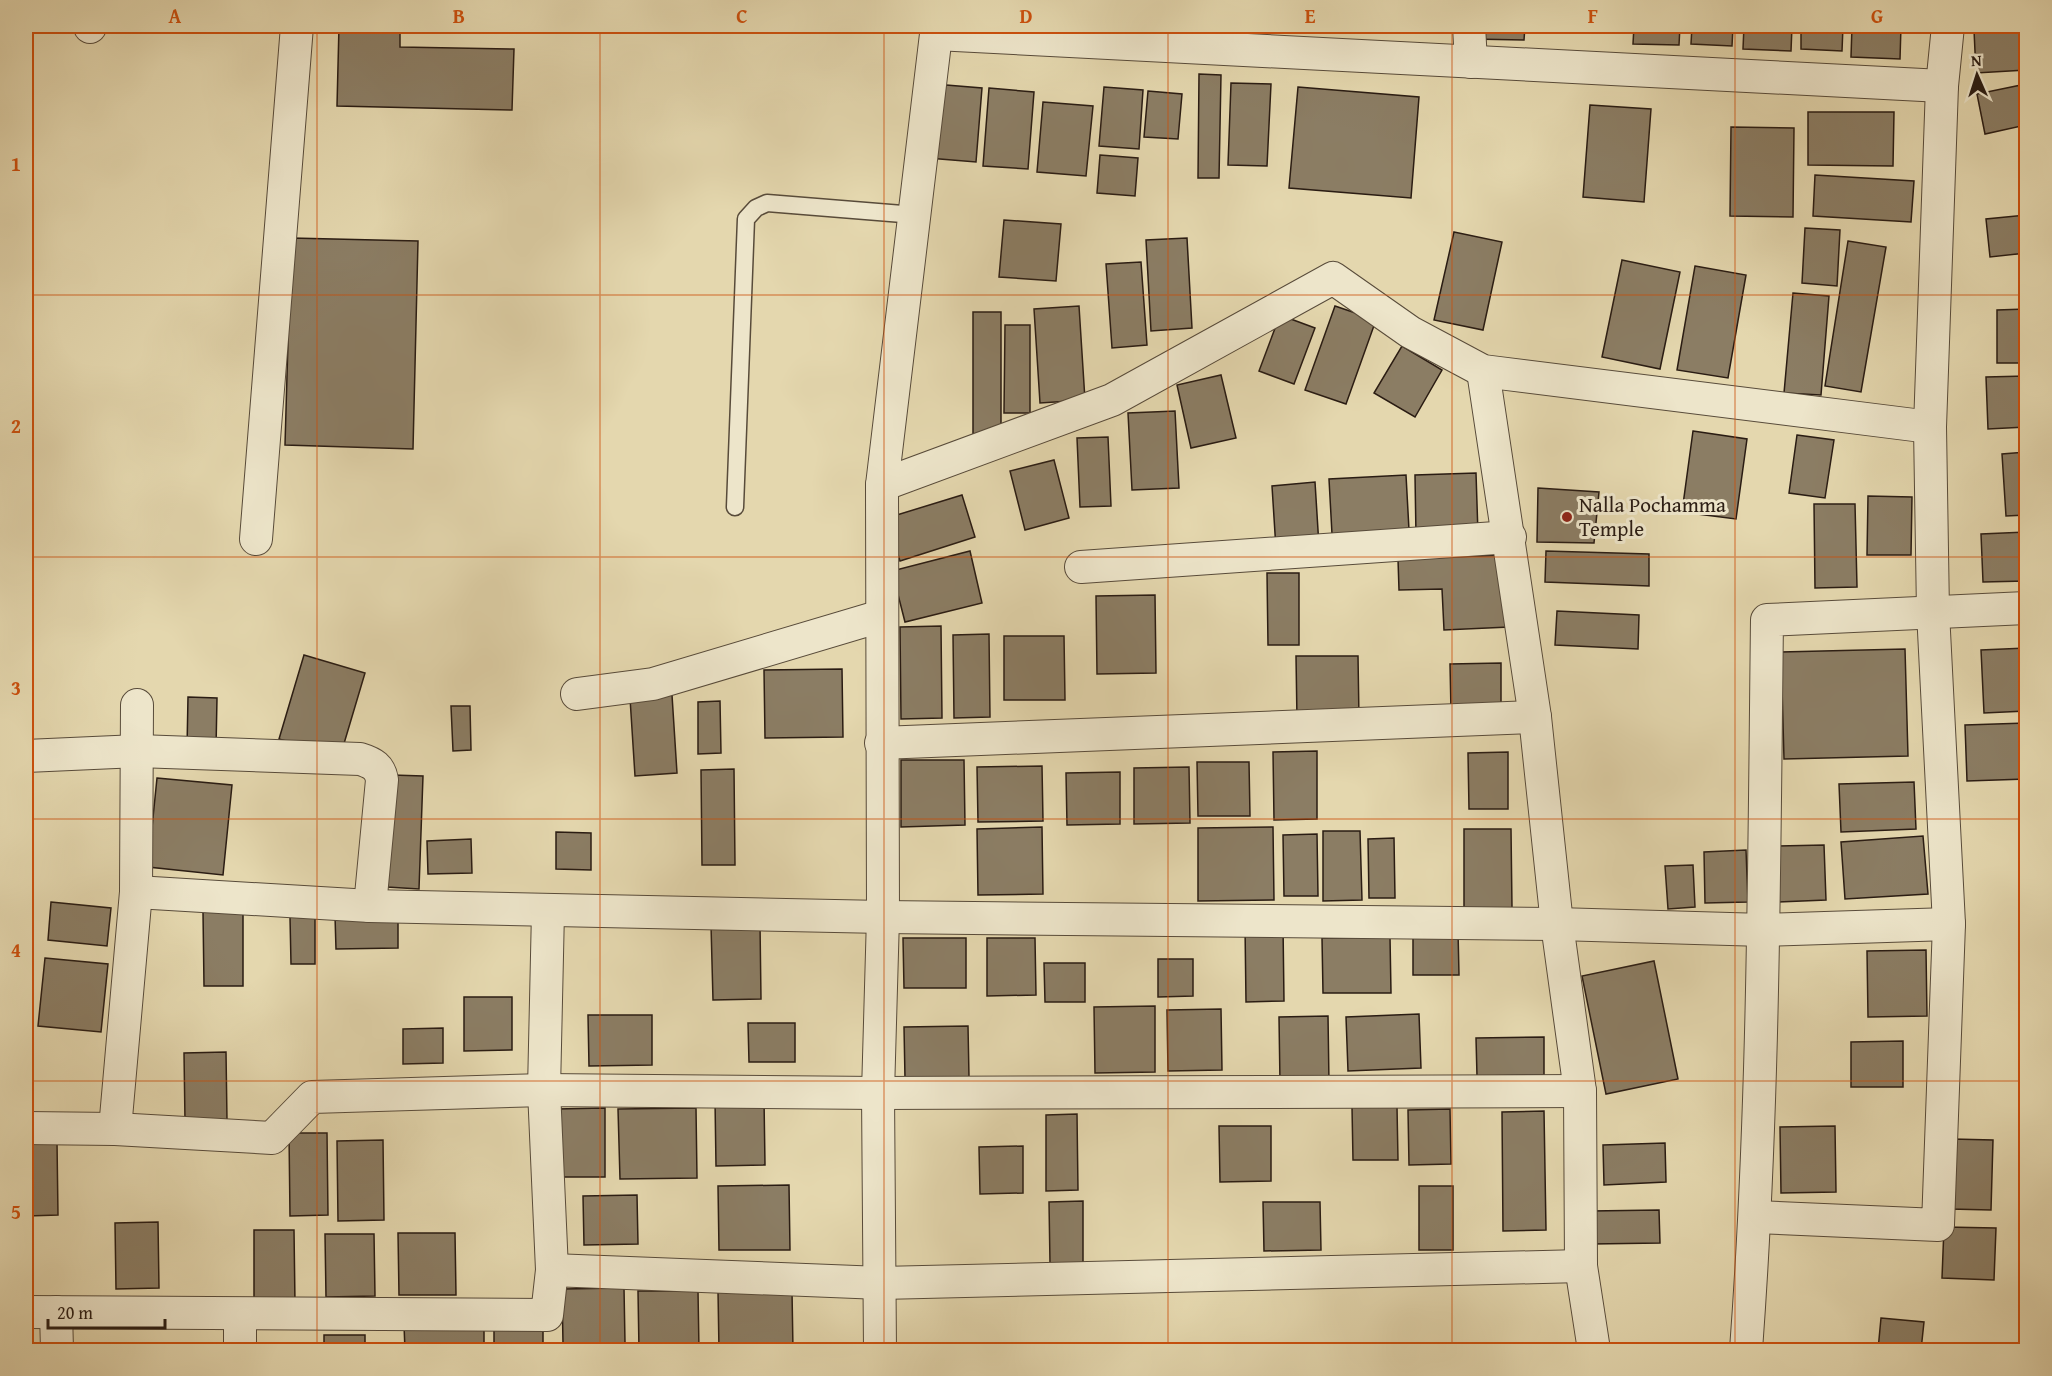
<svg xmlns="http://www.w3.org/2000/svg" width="2052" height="1376" font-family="'Gentium Book Plus',serif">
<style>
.building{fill:#8b7d64;stroke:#2a1c13;stroke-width:1.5}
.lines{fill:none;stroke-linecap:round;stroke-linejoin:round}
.service-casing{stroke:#584b3a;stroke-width:19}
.minor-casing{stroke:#584b3a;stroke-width:34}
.service{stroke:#ede5ca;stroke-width:16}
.minor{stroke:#ede5ca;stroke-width:32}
.grid{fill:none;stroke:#cc500d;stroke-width:1.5;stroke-opacity:0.55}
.poi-dot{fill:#8f2418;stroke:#ede5ca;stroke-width:2}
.labels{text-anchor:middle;stroke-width:6;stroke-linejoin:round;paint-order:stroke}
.poi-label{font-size:21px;fill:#2a1c13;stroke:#ede5ca;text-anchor:start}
.neatline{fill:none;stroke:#cc500d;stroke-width:2}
.grid-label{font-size:20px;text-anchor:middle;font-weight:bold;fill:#cc500d}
</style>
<rect width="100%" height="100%" fill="#e4d7ae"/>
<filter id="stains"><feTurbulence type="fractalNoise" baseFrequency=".00333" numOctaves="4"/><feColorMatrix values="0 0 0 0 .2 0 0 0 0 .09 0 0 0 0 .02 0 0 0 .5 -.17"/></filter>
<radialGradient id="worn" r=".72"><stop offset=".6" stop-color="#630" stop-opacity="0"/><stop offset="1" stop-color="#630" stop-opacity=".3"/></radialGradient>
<!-- building -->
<g class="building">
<polygon points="339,26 400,26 400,47 514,49 512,110 337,106"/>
<polygon points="1113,26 1160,26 1160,30 1113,28"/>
<polygon points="1223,26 1270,26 1270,28"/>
<polygon points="1277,26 1331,26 1331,28"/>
<polygon points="1473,26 1525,26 1524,40 1472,39"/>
<polygon points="1634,26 1680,26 1679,45 1633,44"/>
<polygon points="1692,26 1733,26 1732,46 1691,44"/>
<polygon points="1744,26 1792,26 1791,51 1743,49"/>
<polygon points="1801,26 1843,26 1842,51 1801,49"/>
<polygon points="1852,26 1901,26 1900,59 1851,57"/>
<polygon points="2026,27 2026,70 1976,73 1974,30"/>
<polygon points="1199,74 1221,75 1219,178 1198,178"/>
<polygon points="1231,83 1271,84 1267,166 1228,165"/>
<polygon points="934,84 982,88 976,162 928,158"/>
<polygon points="2026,84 2026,125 1985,134 1977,94"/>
<polygon points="1104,87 1143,90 1139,149 1099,146"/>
<polygon points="1298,87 1419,97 1411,198 1289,188"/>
<polygon points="989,88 1034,92 1028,169 983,166"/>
<polygon points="1148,91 1182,94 1178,139 1144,137"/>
<polygon points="1043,102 1093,106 1086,176 1037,172"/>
<polygon points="1590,105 1651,109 1644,202 1583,197"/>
<polygon points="1808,112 1894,112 1893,166 1808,165"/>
<polygon points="1731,127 1794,128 1793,217 1730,216"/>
<polygon points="1100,155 1138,158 1135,196 1097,193"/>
<polygon points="1815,175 1914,181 1911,222 1813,216"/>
<polygon points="2026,215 2026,253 1990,257 1986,219"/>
<polygon points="1004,220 1061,224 1056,281 999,277"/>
<polygon points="1805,228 1840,230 1837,286 1802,283"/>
<polygon points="1454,232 1502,242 1483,330 1434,320"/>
<polygon points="291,238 418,241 413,449 285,445"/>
<polygon points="1187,238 1192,328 1151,331 1146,240"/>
<polygon points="1848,241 1886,247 1861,392 1825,386"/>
<polygon points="1622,260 1680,272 1660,369 1602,357"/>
<polygon points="1141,262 1147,345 1112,348 1106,264"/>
<polygon points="1695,266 1746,275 1728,378 1677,370"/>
<polygon points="1793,293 1829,296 1821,395 1784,393"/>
<polygon points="1079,306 1085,400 1040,403 1034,309"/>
<polygon points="1335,306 1376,320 1346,404 1305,390"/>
<polygon points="2026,309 2026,363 1997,363 1997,310"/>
<rect x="973" y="312" width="28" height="122"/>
<polygon points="1280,315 1315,328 1294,384 1259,371"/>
<polygon points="1005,325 1030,325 1030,413 1004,413"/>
<polygon points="1402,346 1442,370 1415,417 1374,393"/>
<polygon points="1221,375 1236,438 1191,448 1177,385"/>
<polygon points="2026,376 2026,427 1988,429 1986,377"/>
<polygon points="1175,411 1179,488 1132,490 1128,413"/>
<polygon points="1693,431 1747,439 1736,519 1682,512"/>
<polygon points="1797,435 1834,440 1825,498 1789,493"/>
<polygon points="1108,437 1111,506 1080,507 1077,438"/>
<polygon points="2026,452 2026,515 2006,516 2002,454"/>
<polygon points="1054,460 1069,518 1025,530 1010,471"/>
<polygon points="1476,473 1478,534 1416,536 1415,475"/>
<polygon points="1406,475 1409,530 1332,534 1329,479"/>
<polygon points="1315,482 1319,546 1276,549 1272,486"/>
<polygon points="1538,488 1599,492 1594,543 1537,542"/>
<polygon points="962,495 975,537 900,561 887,518"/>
<polygon points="1868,496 1912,497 1911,555 1867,555"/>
<polygon points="1814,504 1855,504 1857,587 1815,588"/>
<polygon points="2026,532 2026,581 1983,582 1981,534"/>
<polygon points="970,551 982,603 905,622 892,571"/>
<polygon points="1546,551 1649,554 1649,586 1545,582"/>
<polygon points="1506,555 1509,627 1444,630 1442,589 1399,590 1398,559"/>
<polygon points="1267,573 1299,573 1299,645 1268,645"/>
<polygon points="1155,595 1156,673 1097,674 1096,596"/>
<polygon points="1557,611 1639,615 1638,649 1555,645"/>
<polygon points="941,626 942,718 901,719 900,627"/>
<polygon points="989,634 990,717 954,718 953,635"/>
<polygon points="1004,636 1064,636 1065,700 1004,700"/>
<polygon points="2026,648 2026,711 1984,713 1981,650"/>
<polygon points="1905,649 1908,756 1784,759 1781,652"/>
<polygon points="304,655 365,673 340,757 279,739"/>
<polygon points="1296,656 1358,656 1359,719 1297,720"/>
<polygon points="1501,663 1501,711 1451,711 1450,664"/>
<polygon points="842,669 843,737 765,738 764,670"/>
<polygon points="672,695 677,773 635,776 630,698"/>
<polygon points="188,697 217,698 216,748 187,748"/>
<polygon points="720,701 721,753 698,754 698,702"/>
<polygon points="451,706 470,706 471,750 453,751"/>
<polygon points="2026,723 2026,779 1967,781 1965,725"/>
<polygon points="1317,751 1317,819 1274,820 1273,752"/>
<polygon points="1508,752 1508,809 1469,809 1468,753"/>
<polygon points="901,760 964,760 965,825 901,827"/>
<polygon points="1197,762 1249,762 1250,816 1198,816"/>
<polygon points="1042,766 1043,821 978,822 977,767"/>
<polygon points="1189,767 1190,823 1134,824 1134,768"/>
<polygon points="734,769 735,865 702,865 701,770"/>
<polygon points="1120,772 1120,824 1067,825 1066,773"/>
<polygon points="392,775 423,776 419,889 387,887"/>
<polygon points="157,778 232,785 223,875 148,867"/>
<polygon points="1914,782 1916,829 1841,832 1839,784"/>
<polygon points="1042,827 1043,894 978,895 977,829"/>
<polygon points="1273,827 1274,900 1198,901 1198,828"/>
<polygon points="1464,829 1511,829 1512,908 1464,909"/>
<polygon points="1323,831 1360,831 1362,900 1323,901"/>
<polygon points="556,832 591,833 591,870 556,869"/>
<polygon points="1317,834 1318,896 1284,896 1283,835"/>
<polygon points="1923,836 1928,894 1845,899 1841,842"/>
<polygon points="1394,838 1395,898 1369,898 1368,839"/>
<polygon points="471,839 472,873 428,874 427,841"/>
<polygon points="1824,845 1826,900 1775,902 1774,846"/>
<polygon points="1746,850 1748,902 1705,903 1704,852"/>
<polygon points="1693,865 1695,907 1668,909 1665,866"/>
<polygon points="51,902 111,908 107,946 48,940"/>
<polygon points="203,912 243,912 243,986 204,986"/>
<polygon points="398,915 398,948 336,949 335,916"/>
<polygon points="290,917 315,918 315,964 291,964"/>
<polygon points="760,924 761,999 713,1000 711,925"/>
<polygon points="1283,925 1284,1001 1246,1002 1245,926"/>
<polygon points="1413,931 1458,931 1459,975 1413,975"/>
<polygon points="1390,937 1391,993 1323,993 1322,938"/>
<polygon points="903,938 966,938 966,988 904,988"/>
<polygon points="987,938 1035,938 1036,995 987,996"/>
<polygon points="1926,950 1927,1016 1868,1017 1867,951"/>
<polygon points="45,958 108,964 101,1032 38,1026"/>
<polygon points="1158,959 1193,959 1193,996 1158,997"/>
<polygon points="1654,961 1678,1079 1606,1094 1582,976"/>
<polygon points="1044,963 1085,963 1085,1002 1045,1002"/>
<polygon points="464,997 512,997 512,1050 464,1051"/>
<polygon points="1155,1006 1155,1072 1095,1073 1094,1007"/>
<polygon points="1221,1009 1222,1070 1168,1071 1167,1010"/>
<polygon points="1419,1014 1421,1068 1348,1071 1346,1017"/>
<polygon points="588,1015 652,1015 652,1065 589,1066"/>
<polygon points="1328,1016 1329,1083 1280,1083 1279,1017"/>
<polygon points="748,1023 795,1023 795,1062 749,1062"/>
<polygon points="968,1026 969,1077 905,1078 904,1027"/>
<polygon points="443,1028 443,1063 403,1064 403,1029"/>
<polygon points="26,1031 30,1032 26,1058"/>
<polygon points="1544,1037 1544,1075 1477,1076 1476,1038"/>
<polygon points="1903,1041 1903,1087 1851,1087 1851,1042"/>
<polygon points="226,1052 227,1120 185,1121 184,1053"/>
<polygon points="764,1099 765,1165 716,1166 715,1100"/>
<polygon points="1352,1107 1397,1107 1398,1160 1353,1160"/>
<polygon points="605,1108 605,1177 558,1177 556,1109"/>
<polygon points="696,1108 697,1178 620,1179 618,1109"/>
<polygon points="1450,1109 1451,1164 1409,1165 1408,1110"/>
<polygon points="1544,1111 1546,1230 1503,1231 1502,1112"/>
<polygon points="1077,1114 1078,1190 1046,1191 1046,1115"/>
<polygon points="1219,1126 1271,1126 1271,1181 1220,1182"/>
<polygon points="1835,1126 1836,1192 1781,1193 1780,1127"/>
<polygon points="289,1133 327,1133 328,1215 290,1216"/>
<polygon points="1952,1139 1993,1140 1991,1210 1950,1209"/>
<polygon points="383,1140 384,1220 338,1221 337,1141"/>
<polygon points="57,1142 58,1215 27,1216 26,1143"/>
<polygon points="1665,1143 1666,1182 1604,1185 1603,1145"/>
<polygon points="1023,1146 1023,1193 980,1194 979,1147"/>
<polygon points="789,1185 790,1250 719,1250 718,1186"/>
<rect x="1419" y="1186" width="34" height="64"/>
<polygon points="637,1195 638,1244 584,1245 583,1196"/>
<polygon points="1083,1201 1083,1263 1050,1263 1049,1202"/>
<polygon points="1263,1202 1320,1202 1321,1250 1264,1251"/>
<polygon points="1659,1210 1660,1243 1592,1244 1591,1211"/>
<polygon points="158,1222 159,1288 116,1289 115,1223"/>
<polygon points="1944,1227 1996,1228 1994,1280 1942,1278"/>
<polygon points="254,1230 294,1230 295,1304 254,1305"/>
<polygon points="398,1233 455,1233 456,1295 399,1295"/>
<polygon points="325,1234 374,1234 375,1296 326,1297"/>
<polygon points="624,1288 625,1343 563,1343 562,1289"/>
<polygon points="638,1291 698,1291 699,1350 639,1350"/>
<polygon points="718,1291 792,1291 793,1350 719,1350"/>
<polygon points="1881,1318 1924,1322 1921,1350 1878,1350"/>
<polygon points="484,1324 484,1350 405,1350 404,1325"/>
<polygon points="543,1326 543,1350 494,1350 494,1327"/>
<rect x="324" y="1335" width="41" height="15"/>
<polygon points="213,1347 213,1350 162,1350"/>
</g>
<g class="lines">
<!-- service casing -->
<g class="service-casing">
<polyline id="service" points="735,507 746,219 756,208 767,203 915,215"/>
</g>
<!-- minor casing -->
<g class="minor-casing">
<g id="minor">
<polyline points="90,26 90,27"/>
<polyline points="1469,26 1471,62"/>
<polyline points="936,34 1942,86"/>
<polyline points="1483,371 1535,717 1557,924 1580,1091 1581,1266 1594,1350"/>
<polyline points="882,485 1112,400 1333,278 1410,332 1483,371 1930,427"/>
<polyline points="256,539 297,26"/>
<polyline points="1081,567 1510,537"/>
<polyline points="577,694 653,684 881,616"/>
<polyline points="881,743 1535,717"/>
<path d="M26,756L138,751L360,759C373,763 380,767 382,780L370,906"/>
<polyline points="136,892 370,906 883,917 1557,924 1764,930 1949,924"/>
<polyline points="26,1128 115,1129 272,1138 312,1097 544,1090 878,1093 1580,1091"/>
<polyline points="115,1129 136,892 137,705"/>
<polyline points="1756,1217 1938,1225 1949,924 1933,612 1930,427 1942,86 1948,26"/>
<polyline points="552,1270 881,1283 1581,1266"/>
<polyline points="26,1312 547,1315 552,1270 544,1090 548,911"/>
<polyline points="56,1312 57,1350"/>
<polyline points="240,1315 240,1350"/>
<polyline points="880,1350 878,1093 883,917 882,485 937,26"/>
<path d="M1746,1350C1764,1108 1764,864 1767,620L2026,608"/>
</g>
</g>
<!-- service -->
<use href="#service" class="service"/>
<!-- minor -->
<use href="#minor" class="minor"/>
</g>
<!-- grid -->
<path class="grid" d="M317,26V1350M600,26V1350M884,26V1350M1168,26V1350M1452,26V1350M1735,26V1350M26,295H2026M26,557H2026M26,819H2026M26,1081H2026"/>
<!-- markers -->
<circle class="poi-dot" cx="1567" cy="517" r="6"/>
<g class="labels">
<!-- poi labels -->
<g class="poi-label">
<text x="1579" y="512">Nalla Pochamma<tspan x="1579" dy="24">Temple</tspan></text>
</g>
</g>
<!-- margin -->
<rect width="2052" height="1376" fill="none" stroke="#e4d7ae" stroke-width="66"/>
<!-- north arrow -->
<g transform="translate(1977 75) rotate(357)" stroke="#ede5ca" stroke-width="4.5" paint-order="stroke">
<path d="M0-4.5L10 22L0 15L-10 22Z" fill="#2a1c13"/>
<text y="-9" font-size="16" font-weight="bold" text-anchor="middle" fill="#2a1c13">N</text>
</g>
<!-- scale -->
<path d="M48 1319v9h117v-9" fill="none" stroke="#2a1c13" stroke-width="3"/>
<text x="57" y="1319" font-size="18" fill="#2a1c13" stroke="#ede5ca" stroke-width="4.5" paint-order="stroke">20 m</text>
<rect x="33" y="33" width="1986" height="1310" class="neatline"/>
<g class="grid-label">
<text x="175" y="23">A</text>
<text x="459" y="23">B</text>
<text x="742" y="23">C</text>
<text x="1026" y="23">D</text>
<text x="1310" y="23">E</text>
<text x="1593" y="23">F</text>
<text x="1877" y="23">G</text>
<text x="16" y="171">1</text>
<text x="16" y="433">2</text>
<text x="16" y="695">3</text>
<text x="16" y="957">4</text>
<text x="16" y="1219">5</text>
</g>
<rect width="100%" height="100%" filter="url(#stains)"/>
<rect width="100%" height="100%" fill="url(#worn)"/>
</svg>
